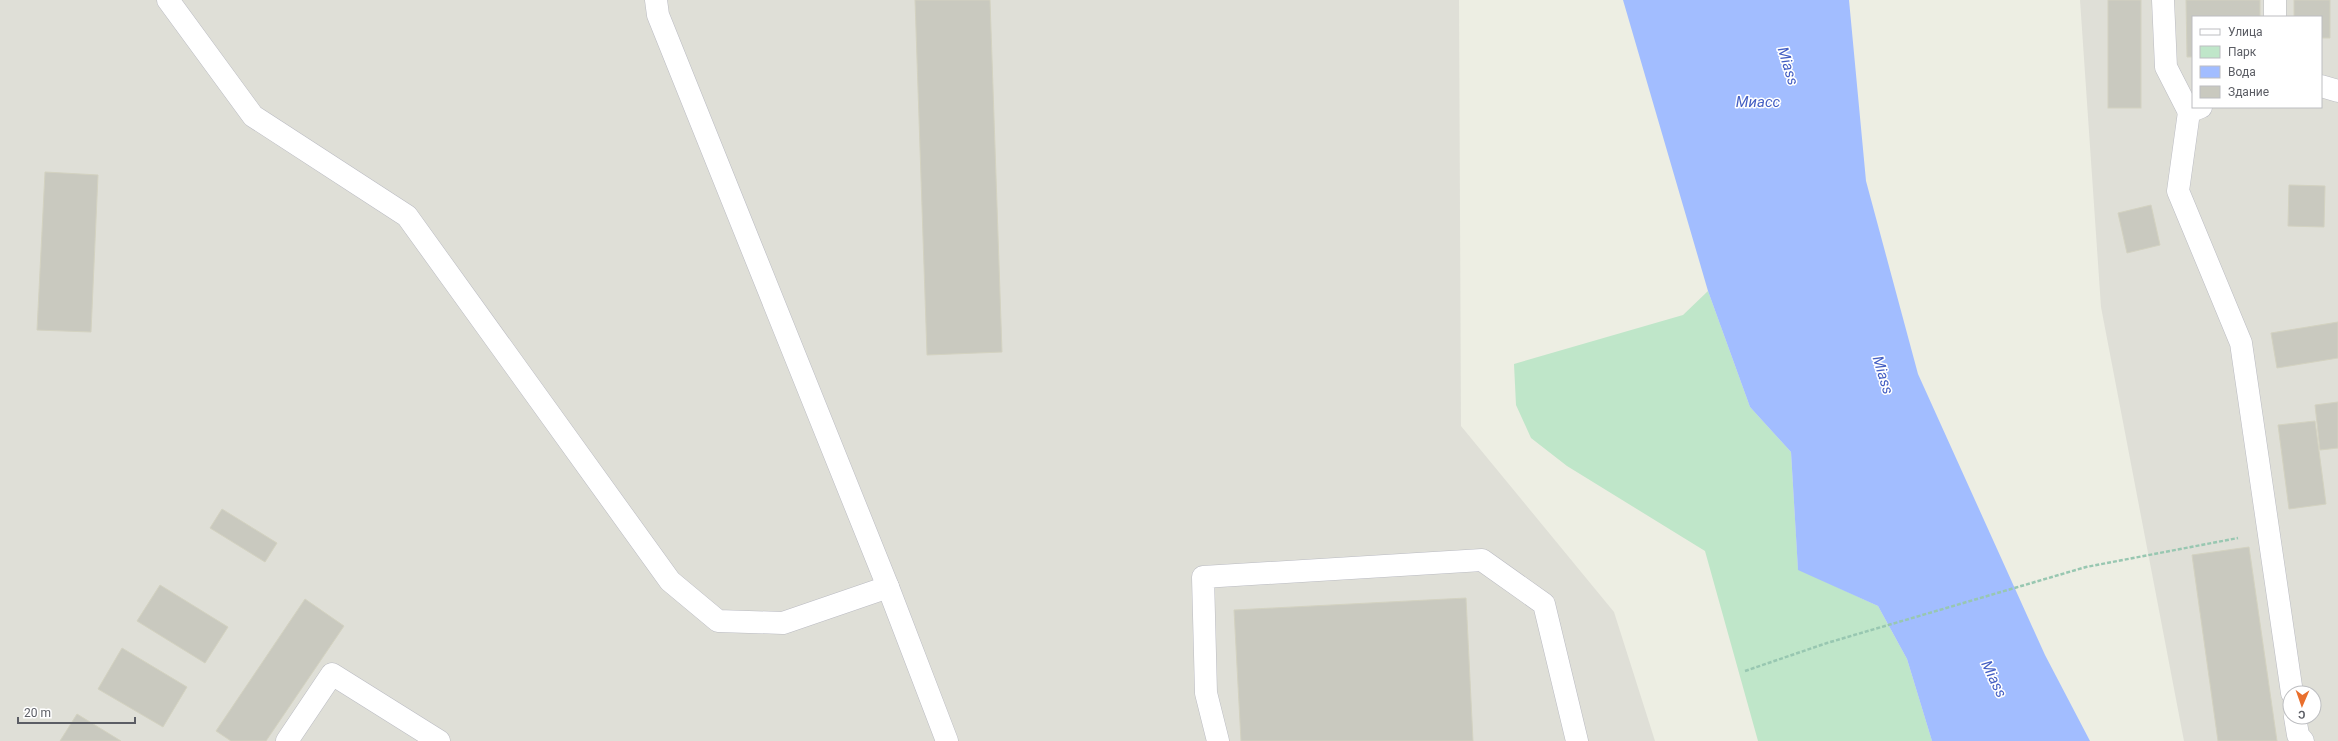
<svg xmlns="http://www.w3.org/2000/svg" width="2338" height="741" font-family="Roboto,sans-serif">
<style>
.industrial{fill:#dfdfd7;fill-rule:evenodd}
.green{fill:#bfe6c9}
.water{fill:#a2bdff}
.building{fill:#c9c9bf;stroke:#d3d2c1}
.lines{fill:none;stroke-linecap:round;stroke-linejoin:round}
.minor-casing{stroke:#babbc2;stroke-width:23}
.path{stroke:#98c7b1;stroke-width:2.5;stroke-dasharray:4 2;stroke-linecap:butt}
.minor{stroke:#fff;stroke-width:22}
.labels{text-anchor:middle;stroke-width:3;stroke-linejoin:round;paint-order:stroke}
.water-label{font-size:15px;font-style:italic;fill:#445fc3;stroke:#fff}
</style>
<rect width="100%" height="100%" fill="#edeee3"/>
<!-- industrial -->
<g class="industrial">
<polygon points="0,0 1459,0 1461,426 1614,612 1655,741 0,741"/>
<path d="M2080,0H2338V741H2184L2101,307ZM2193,17H2321V107H2193ZM2290,693H2314V717H2290Z"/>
</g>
<!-- green -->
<polygon class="green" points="1708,291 1750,407 1791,452 1798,569 1878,606 1907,659 1932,741 1758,741 1705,551 1567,466 1531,438 1516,405 1514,364 1683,315"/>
<!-- water -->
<polygon class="water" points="1623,0 1849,0 1866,181 1918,374 2045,655 2090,741 1932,741 1907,659 1878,606 1798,570 1791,452 1750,407 1708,291"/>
<!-- building -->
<g class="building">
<polygon points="915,0 990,0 1002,352 927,355"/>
<rect x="2108" y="0" width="33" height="108"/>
<polygon points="2186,0 2260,0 2260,17 2193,17 2193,57 2187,57"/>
<polygon points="2294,0 2330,0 2330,38 2321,38 2321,17 2294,17"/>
<polygon points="45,172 98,175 91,332 37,330"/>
<polygon points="2289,185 2325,186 2324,227 2288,226"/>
<polygon points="2151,205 2160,245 2127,253 2118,213"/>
<polygon points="2338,322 2338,358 2277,368 2271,333"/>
<polygon points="2338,402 2338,448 2320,450 2315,405"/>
<polygon points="2315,421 2326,504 2289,509 2278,425"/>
<polygon points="222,509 277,543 265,562 210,528"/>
<polygon points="2249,547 2277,741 2218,741 2192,555"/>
<polygon points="160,585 228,627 205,663 137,621"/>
<polygon points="1466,598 1473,741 1241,741 1234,610"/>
<polygon points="305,599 344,626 266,741 231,741 216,731"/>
<polygon points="122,648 187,687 163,727 98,689"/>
<polygon points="77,714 121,741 60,741"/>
</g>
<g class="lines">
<!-- minor casing -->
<g class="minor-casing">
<g id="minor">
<polyline points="168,0 253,116 407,216 670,581 718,621 783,623 888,587"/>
<polyline points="656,0 658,15 888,587 947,741"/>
<polyline points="2163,0 2166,67 2189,112"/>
<polyline points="2275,17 2275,0"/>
<polyline points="2321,86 2338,91"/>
<polyline points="2201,107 2189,112 2178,191 2241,343 2292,693"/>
<polyline points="2295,717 2298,735 2303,741"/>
<polyline points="287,741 332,674 439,741"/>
<polyline points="1218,741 1206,693 1203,577 1482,560 1544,604 1577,741"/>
</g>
</g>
<!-- path -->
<polyline class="path" points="1745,671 1827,643 2086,567 2238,538"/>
<!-- minor -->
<use href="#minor" class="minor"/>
</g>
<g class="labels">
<!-- water labels -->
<g class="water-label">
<text transform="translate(1788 66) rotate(73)" y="5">Miass</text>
<text x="1758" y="107">Миасс</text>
<text transform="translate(1883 375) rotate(73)" y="5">Miass</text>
<text transform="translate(1994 679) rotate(64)" y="5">Miass</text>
</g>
</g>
<!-- legend -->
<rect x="2192" y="16" width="130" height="92" fill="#ffffff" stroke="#bdbec1"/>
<rect x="2200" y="29" width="20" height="6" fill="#ffffff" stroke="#bdbec1"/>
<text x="2228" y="36" font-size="12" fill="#5b5d64">Улица</text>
<rect x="2200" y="46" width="20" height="12" fill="#bfe6c9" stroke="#bdbec1"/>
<text x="2228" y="56" font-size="12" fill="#5b5d64">Парк</text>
<rect x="2200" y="66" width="20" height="12" fill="#a2bdff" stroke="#bdbec1"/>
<text x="2228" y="76" font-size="12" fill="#5b5d64">Вода</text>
<rect x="2200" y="86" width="20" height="12" fill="#c9c9bf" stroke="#bdbec1"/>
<text x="2228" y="96" font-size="12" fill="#5b5d64">Здание</text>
<!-- north arrow -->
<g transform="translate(2302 705) rotate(182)"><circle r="19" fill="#ffffff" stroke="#bdbec1"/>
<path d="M0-3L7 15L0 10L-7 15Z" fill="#e96f2d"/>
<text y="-6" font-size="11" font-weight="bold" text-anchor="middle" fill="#5b5d64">С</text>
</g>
<!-- scale -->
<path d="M18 717v6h117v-6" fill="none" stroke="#5b5d64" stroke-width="2"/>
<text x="24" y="717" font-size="12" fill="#5b5d64" stroke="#ffffff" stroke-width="3" paint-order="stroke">20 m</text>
</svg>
